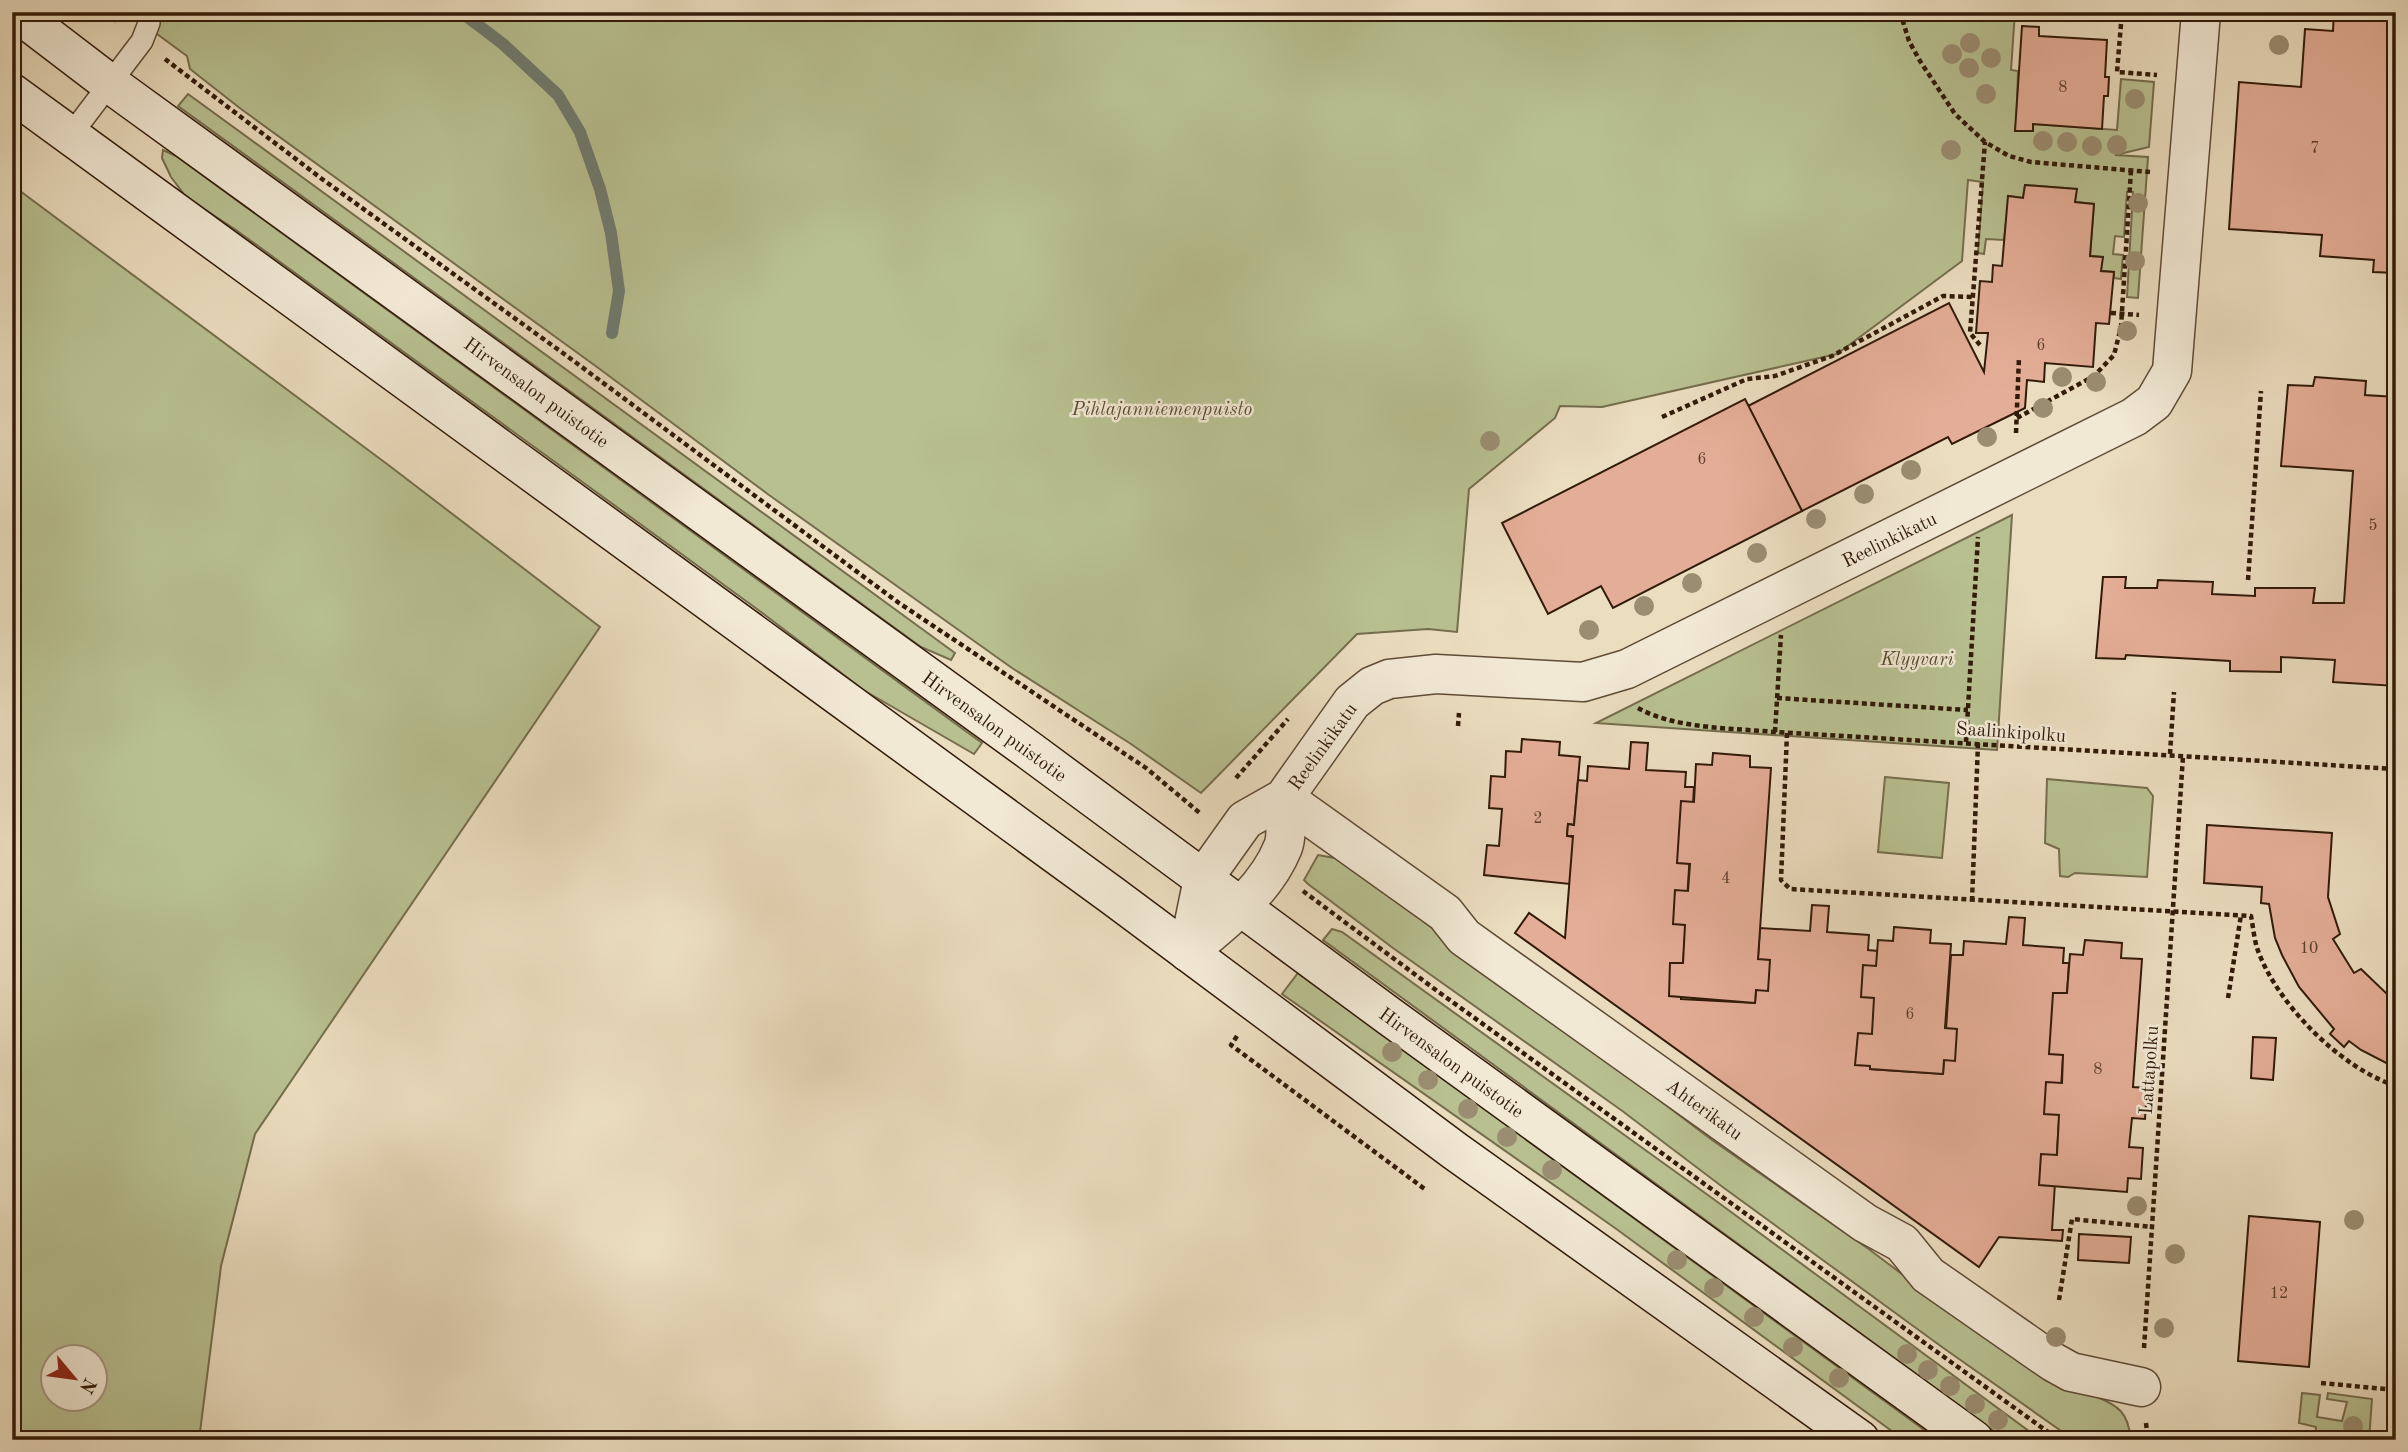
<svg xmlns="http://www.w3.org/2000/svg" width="2408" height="1452" font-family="'Old Standard TT',serif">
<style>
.green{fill:#b8c091;stroke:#756d4d;stroke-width:2;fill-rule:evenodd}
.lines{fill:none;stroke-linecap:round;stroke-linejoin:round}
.stream{stroke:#6f7b6f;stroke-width:12}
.building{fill:#e4ad97;stroke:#321a09;stroke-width:2}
.lane-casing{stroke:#604b36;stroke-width:24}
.street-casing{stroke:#604b36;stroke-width:41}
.secondary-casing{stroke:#321a09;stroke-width:41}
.path{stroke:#321a09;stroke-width:4.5;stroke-dasharray:5 3.5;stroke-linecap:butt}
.lane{stroke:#f2e9d5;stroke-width:21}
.street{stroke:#f2e9d5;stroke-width:38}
.secondary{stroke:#f2e9d5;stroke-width:38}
.tree{fill:#9b8d71}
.labels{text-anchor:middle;stroke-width:5;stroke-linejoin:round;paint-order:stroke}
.number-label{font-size:16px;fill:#5e3f2c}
.street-label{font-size:19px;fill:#321a09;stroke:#f2e9d5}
.park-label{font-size:19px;font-style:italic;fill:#5a4c32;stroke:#f2e9d5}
</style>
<rect width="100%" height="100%" fill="#ebddbf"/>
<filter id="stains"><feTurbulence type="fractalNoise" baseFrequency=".00286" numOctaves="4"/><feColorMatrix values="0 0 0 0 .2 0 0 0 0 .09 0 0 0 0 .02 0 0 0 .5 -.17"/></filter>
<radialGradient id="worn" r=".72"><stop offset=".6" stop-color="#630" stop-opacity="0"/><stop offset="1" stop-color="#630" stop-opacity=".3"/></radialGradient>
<!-- green -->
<g class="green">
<polygon points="127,12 2015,12 2011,70 2018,71 2016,131 2033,131 2033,124 2117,130 2121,79 2154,82 2149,147 2115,155 2148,157 2138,298 2127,297 2133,192 2127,192 2124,237 2115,236 2113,254 2123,255 2121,279 2114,278 2114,272 2101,271 2102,257 2090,256 2094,204 2075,202 2076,189 2025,185 2023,198 2009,196 2004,240 1986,239 1984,254 1978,253 1983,182 1968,180 1962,261 1837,354 1602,407 1560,406 1555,418 1469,489 1457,632 1428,629 1357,634 1201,793 1131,744 1012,668 769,495 597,367 241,109 190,69 187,56"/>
<polygon points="188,94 955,653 951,660 921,647 178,106"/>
<polygon points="163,150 176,156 982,743 974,754 865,691 757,609 236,230 186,197 171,177 162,158"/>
<path d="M12,185L391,467L600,627L255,1134L221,1266L199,1440H12ZM52,1358H94V1400H52Z"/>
<polygon points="2012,515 1997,750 1596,723"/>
<polygon points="1885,777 1949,783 1942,858 1878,852"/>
<polygon points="2047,779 2147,788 2153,796 2147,877 2075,873 2068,877 2060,876 2059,849 2045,843"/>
<path d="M1318,855L1340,859L1361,874L1712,1140L1870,1250L1931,1296L2095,1396C2119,1406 2128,1412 2131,1440H2074L1942,1347L1724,1188L1621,1110L1393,948L1308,884L1304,880Z"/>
<polygon points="1332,929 1342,932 1712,1198 2041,1440 2006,1440 1323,940"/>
<polygon points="1298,973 1938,1440 1904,1440 1615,1228 1282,994"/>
<polygon points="2302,1393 2320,1395 2317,1417 2342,1421 2347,1402 2327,1399 2328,1393 2372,1399 2369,1440 2315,1440 2316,1427 2299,1423"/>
</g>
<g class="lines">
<!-- stream -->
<polyline class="stream" points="461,12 503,44 558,95 580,132 600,189 611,233 619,291 612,333"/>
</g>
<!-- building -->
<g class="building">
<polygon points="2334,12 2396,15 2396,273 2373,272 2374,260 2320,256 2322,235 2229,229 2239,82 2301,87 2305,29 2333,31"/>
<polygon points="2022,26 2039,27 2039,36 2107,40 2105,77 2109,77 2108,96 2104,96 2102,129 2033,124 2033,131 2015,131"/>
<polygon points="2025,185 2077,189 2075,202 2094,204 2090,256 2103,257 2101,271 2114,272 2109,324 2096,323 2093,367 2045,363 2044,382 2027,380 2025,408 1952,444 1948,437 1802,511 1748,406 1949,303 1984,372 1988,333 1976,333 1980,281 1992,282 1993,265 2002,266 2008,196 2023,198"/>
<polygon points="2315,377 2366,381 2365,395 2396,397 2396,686 2333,682 2335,660 2281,657 2281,672 2230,671 2230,661 2126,655 2125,659 2096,658 2103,577 2126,577 2125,588 2157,588 2158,580 2213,582 2212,594 2255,596 2255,588 2315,588 2313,603 2344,603 2353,471 2281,466 2288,385 2313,386"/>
<polygon points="1745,399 1802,511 1613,608 1601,586 1548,614 1502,523"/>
<polygon points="1522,739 1560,742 1559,755 1580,757 1574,825 1568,824 1567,836 1584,839 1581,869 1571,869 1570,884 1484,875 1487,845 1499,846 1502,809 1489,808 1491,776 1505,777 1506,751 1521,752"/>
<polygon points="1631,742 1648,743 1646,770 1686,772 1685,787 1694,787 1681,999 1755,1003 1760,928 1810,931 1812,905 1829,906 1827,932 1869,935 1868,950 1878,951 1870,1069 1943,1074 1951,955 1963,955 1964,941 2006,944 2009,917 2025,918 2023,945 2064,948 2063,963 2069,963 2052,1230 2063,1230 2062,1241 1999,1237 1979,1267 1515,933 1529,913 1565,938 1573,836 1567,836 1568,824 1574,825 1578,780 1587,781 1588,766 1629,769"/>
<polygon points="1713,753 1750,756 1750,767 1771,768 1758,959 1770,960 1768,991 1756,990 1755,1003 1669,996 1670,963 1683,963 1685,925 1673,924 1675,890 1688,891 1690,864 1677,863 1681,801 1694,802 1696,764 1712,765"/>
<polygon points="2207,825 2332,833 2328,897 2340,934 2333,939 2354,973 2361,969 2388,995 2396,999 2396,1068 2361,1050 2349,1041 2344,1047 2330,1034 2334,1029 2299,987 2282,955 2275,938 2269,904 2261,903 2262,887 2204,883"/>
<polygon points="1894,927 1931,930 1930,943 1951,944 1945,1028 1957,1029 1955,1061 1944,1060 1943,1074 1870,1069 1870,1066 1855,1065 1858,1033 1872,1034 1874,998 1861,997 1863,965 1876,966 1878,940 1893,941"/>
<polygon points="2085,940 2122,943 2121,958 2142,959 2133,1087 2147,1088 2145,1119 2132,1118 2129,1147 2143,1148 2141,1179 2128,1178 2127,1192 2039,1185 2041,1154 2057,1155 2059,1115 2044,1114 2046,1082 2062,1083 2063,1055 2049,1054 2053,993 2067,993 2070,954 2083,955"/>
<polygon points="2253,1037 2276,1038 2273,1080 2251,1078"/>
<polygon points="2249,1216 2320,1222 2309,1367 2238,1361"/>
<polygon points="2079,1234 2131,1237 2129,1263 2078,1260"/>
</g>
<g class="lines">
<!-- lane casing -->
<g class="lane-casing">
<polyline id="lane" points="70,136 142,41 149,23 149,12"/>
</g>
<!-- street casing -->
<g class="street-casing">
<g id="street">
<polyline points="1284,798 1445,913 1464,937 1865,1223 1902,1243 1928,1275 2053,1362 2071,1372 2141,1387"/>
<polyline points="1188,952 1203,879 1245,820 1284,798 1352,702 1372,686 1389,679 1436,674 1583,682 1627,669 2134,417 2154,402 2172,371 2201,12"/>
<path d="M1188,952C1223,922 1265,892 1283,847C1288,834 1284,813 1284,798"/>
</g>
</g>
<!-- secondary casing -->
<g class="secondary-casing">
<g id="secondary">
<polyline points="16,12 109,83 1030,751 1389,1016 1974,1440"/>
<polyline points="12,93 1113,896 1455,1151 1860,1440"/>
</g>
</g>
<!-- path -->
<g class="path">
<polyline points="102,12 116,22"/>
<polyline points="1900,12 1909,41 1920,61 1955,114 1985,142 2009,156 2031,162 2150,172"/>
<polyline points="2045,17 2045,12"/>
<polyline points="2121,24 2117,72 2157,75"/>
<polyline points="165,59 322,179 567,356 899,603 1146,768 1201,814"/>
<polyline points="2111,313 2139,315"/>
<polyline points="1980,345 1970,333 1985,142"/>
<polyline points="1662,417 1747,379 1775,376 1832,356 1943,296 1972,297"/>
<polyline points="2017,418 2094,376 2114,355 2121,327 2131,170"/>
<polyline points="2016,433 2019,357"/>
<polyline points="2248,580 2261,391"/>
<polyline points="1777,698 1968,710"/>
<path d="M1638,708C1675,729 1732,728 1775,732L2396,769"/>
<polyline points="1458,726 1459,713"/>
<polyline points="1775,732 1781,635"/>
<path d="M1787,733L1781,880L1790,889L2251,916C2253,926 2254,938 2257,948C2276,1003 2340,1068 2396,1086"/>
<polyline points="1966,742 1978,537"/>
<polyline points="2170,754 2174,692"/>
<polyline points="1236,778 1288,719"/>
<polyline points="1303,891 1440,993 2059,1440"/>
<polyline points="1972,901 1978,743"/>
<polyline points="2228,998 2241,915"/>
<polyline points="1237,1036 1231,1045 1426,1190"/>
<polyline points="2059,1300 2072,1219 2152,1227"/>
<polyline points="2144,1348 2183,756"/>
<polyline points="2321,1383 2396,1390"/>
<polyline points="2146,1423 2148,1440"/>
</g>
<!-- lane -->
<use href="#lane" class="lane"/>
<!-- street -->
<use href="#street" class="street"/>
<!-- secondary -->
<use href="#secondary" class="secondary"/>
</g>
<!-- trees -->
<g class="tree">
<circle cx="1970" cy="43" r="10"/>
<circle cx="2279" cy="45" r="10"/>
<circle cx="1952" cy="54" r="10"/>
<circle cx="1991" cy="58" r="10"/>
<circle cx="1969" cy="68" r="10"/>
<circle cx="1986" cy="94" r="10"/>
<circle cx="2135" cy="99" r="10"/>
<circle cx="2043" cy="141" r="10"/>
<circle cx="2067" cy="142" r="10"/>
<circle cx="2117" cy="145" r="10"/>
<circle cx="2092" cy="146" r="10"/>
<circle cx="1951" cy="150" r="10"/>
<circle cx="2138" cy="203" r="10"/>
<circle cx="2135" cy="261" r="10"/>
<circle cx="2127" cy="331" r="10"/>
<circle cx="2062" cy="377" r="10"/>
<circle cx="2096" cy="382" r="10"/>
<circle cx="2043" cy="408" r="10"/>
<circle cx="1987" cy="437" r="10"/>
<circle cx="1490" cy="441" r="10"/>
<circle cx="1911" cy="470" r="10"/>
<circle cx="1864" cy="494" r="10"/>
<circle cx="1816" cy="519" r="10"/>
<circle cx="1757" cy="553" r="10"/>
<circle cx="1692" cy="583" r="10"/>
<circle cx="1644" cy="606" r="10"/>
<circle cx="1589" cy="630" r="10"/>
<circle cx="1392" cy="1052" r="10"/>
<circle cx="1428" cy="1080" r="10"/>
<circle cx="1468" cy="1109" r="10"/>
<circle cx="1507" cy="1137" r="10"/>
<circle cx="1552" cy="1170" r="10"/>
<circle cx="2137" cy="1206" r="10"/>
<circle cx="2354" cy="1220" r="10"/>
<circle cx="2175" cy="1254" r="10"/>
<circle cx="1677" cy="1260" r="10"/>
<circle cx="1714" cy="1288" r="10"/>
<circle cx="1754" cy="1317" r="10"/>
<circle cx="2164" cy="1328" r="10"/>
<circle cx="2056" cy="1337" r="10"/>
<circle cx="1793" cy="1347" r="10"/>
<circle cx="1907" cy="1354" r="10"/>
<circle cx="1928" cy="1370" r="10"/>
<circle cx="1839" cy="1378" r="10"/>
<circle cx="1950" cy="1386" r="10"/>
<circle cx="1975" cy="1404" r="10"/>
<circle cx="1998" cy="1420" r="10"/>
<circle cx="2353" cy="1426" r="10"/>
</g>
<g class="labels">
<!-- number labels -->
<g class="number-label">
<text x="2063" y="92">8</text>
<text x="2315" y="153">7</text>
<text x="2041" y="350">6</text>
<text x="1702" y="464">6</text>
<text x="2373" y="530">5</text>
<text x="1538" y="823">2</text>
<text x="1726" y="883">4</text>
<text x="2309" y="953">10</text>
<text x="1910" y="1019">6</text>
<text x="2098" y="1074">8</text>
<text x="2279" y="1298">12</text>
</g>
<!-- street labels -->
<g class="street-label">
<text transform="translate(537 392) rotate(36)" y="7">Hirvensalon puistotie</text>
<text transform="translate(1889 539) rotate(-26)" y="7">Reelinkikatu</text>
<text transform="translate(995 726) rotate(36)" y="7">Hirvensalon puistotie</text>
<text transform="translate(2011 731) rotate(4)" y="7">Saalinkipolku</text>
<text transform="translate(1322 746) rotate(-54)" y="7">Reelinkikatu</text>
<text transform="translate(1452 1062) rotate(36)" y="7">Hirvensalon puistotie</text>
<text transform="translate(2148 1070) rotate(-86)" y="7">Lattapolku</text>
<text transform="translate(1705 1109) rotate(36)" y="7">Ahterikatu</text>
</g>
<!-- park labels -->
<g class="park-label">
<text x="1162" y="415">Pihlajanniemenpuisto</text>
<text x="1917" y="665">Klyyvari</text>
</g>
</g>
<!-- margin -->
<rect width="2408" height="1452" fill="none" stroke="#ebddbf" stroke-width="42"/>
<rect x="14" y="14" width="2380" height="1424" fill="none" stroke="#321a09" stroke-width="3.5"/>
<rect x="21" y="21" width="2366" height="1410" fill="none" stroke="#321a09" stroke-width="2"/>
<!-- north arrow -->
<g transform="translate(74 1378) rotate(119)"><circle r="33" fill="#f2e9d5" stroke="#a59683" stroke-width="2"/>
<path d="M0-5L12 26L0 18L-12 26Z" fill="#8f2418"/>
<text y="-10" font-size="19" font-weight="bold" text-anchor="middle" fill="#321a09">N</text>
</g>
<rect width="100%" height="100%" filter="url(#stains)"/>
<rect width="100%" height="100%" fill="url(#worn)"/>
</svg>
